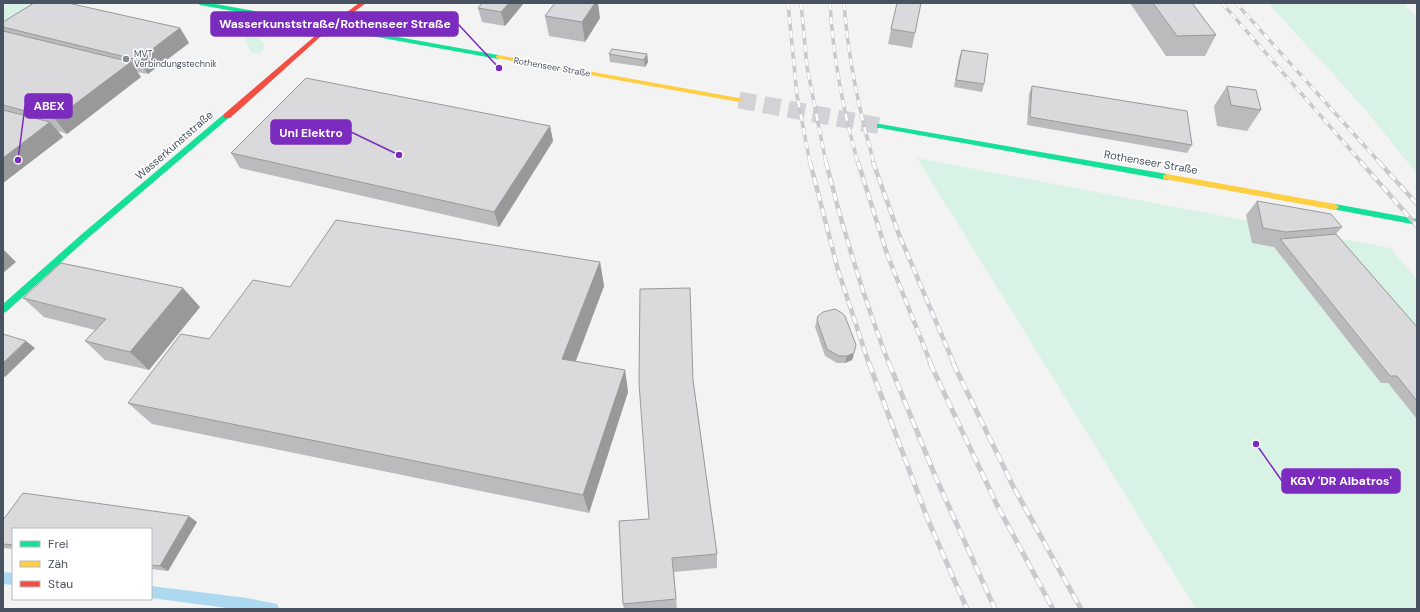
<svg xmlns="http://www.w3.org/2000/svg" width="1420" height="612" font-family="'DM Sans',sans-serif">
<style>
.green{fill:#d8f2e5}
.lines{fill:none;stroke-linecap:round;stroke-linejoin:round}
.stream{fill:#acd8f0;fill-rule:evenodd}
.secondary-tunnel{stroke:#d1d3d6;stroke-width:17;stroke-dasharray:17 8;stroke-linecap:butt}
.fast{fill:#16e098;fill-rule:evenodd}
.slow{fill:#ffcf43;fill-rule:evenodd}
.jam{fill:#f24e42;fill-rule:evenodd}
.rail-far2-casing{stroke:#c8cacd;stroke-width:3.5}
.rail-far1-casing{stroke:#c8cacd;stroke-width:4.5}
.rail-casing{stroke:#c8cacd;stroke-width:5}
.rail-far2{stroke:#fff;stroke-width:2.5;stroke-dasharray:7;stroke-linecap:butt}
.rail-far1{stroke:#fff;stroke-width:3;stroke-dasharray:8;stroke-linecap:butt}
.rail{stroke:#fff;stroke-width:3.5;stroke-dasharray:10;stroke-linecap:butt}
.wall{fill:#bbbbbd}
.shaded-wall{fill:#99999a}
.building{fill:#dadadc;stroke:#99999a}
.poi-dot{fill:#848a93;stroke:#fff;stroke-width:1.5}
.labels{text-anchor:middle;stroke-width:3;stroke-linejoin:round;paint-order:stroke}
.far-poi-label{font-size:9px;fill:#495260;stroke:#fff;text-anchor:start}
.far-street-label{font-size:9px;fill:#495260;stroke:#fff}
.street-label{font-size:11px;fill:#495260;stroke:#fff}
.leader{fill:none;stroke:#7b2cbf;stroke-width:1.5}
.callout-dot{fill:#7b2cbf;stroke:#fff;stroke-width:1.5}
.callout{fill:#7b2cbf;stroke:#7b2cbf;stroke-width:1.5}
.callout-label{font-size:12px;text-anchor:middle;font-weight:bold;fill:#fff}
</style>
<rect width="100%" height="100%" fill="#f3f3f3"/>
<!-- green -->
<g class="green">
<polygon points="3,3 40,3 3,26"/>
<polygon points="1268,3 1403,3 1417,18 1417,174 1364,108"/>
<polygon points="243,33 258,38 264,43 264,49 259,54 251,52"/>
<polygon points="917,158 1390,248 1417,279 1417,609 1196,609"/>
</g>
<g class="lines">
<!-- stream -->
<g class="stream">
<polygon points="3,572 13,573 13,585 3,584"/>
<polygon points="151,586 247,598 277,604 279,609 235,609 151,598"/>
</g>
<!-- secondary-tunnel -->
<polyline class="secondary-tunnel" points="739,100 880,126"/>
<!-- fast -->
<g class="fast">
<polygon points="197,3 210,3 498,55 501,57 498,59 200,5"/>
<polygon points="224,114 230,114 231,116 88,238 6,312 3,313 3,304 82,234"/>
<polygon points="877,124 880,124 1167,174 1171,177 1167,180 880,128 877,128"/>
<polygon points="1335,204 1417,219 1417,225 1332,209 1331,207 1332,205"/>
</g>
<!-- slow -->
<g class="slow">
<polygon points="498,55 739,98 743,100 739,102 496,58 496,56"/>
<polygon points="1167,174 1335,204 1339,207 1335,210 1164,179 1163,177 1164,175"/>
</g>
<!-- jam -->
<polygon class="jam" points="359,3 366,3 319,38 230,118 224,118 224,114 315,36"/>
<!-- rail-far2 casing -->
<g class="rail-far2-casing">
<g id="rail-far2">
<polyline points="788,3 797,95 810,163"/>
<polyline points="801,3 807,67 826,163"/>
<path d="M830,3C833,58 843,110 858,163"/>
<path d="M844,3C848,58 859,111 874,163"/>
<polyline points="1222,3 1362,163"/>
<polyline points="1236,3 1380,163"/>
</g>
</g>
<!-- rail-far1 casing -->
<g class="rail-far1-casing">
<g id="rail-far1">
<polyline points="810,162 838,270 869,364"/>
<path d="M826,162C843,231 864,298 889,364"/>
<polyline points="858,162 887,254 931,364"/>
<polyline points="873,162 898,232 954,364"/>
<polyline points="1361,162 1417,226"/>
<polyline points="1379,162 1417,204"/>
</g>
</g>
<!-- rail casing -->
<g class="rail-casing">
<g id="rail">
<polyline points="869,363 928,520 967,609"/>
<polyline points="889,363 936,478 995,609"/>
<polyline points="930,363 997,505 1053,609"/>
<polyline points="953,363 1013,486 1081,609"/>
</g>
</g>
<!-- rail-far2 -->
<use href="#rail-far2" class="rail-far2"/>
<!-- rail-far1 -->
<use href="#rail-far1" class="rail-far1"/>
<!-- rail -->
<use href="#rail" class="rail"/>
</g>
<!-- wall -->
<g class="wall">
<polygon points="524,3 505,26 482,22 478,8"/>
<polygon points="1130,3 1192,3 1216,35 1205,56 1166,56"/>
<polygon points="545,16 600,18 585,42 549,36"/>
<polygon points="3,22 180,28 189,43 148,74 137,72 141,77 67,134 58,131 63,137 3,183"/>
<polygon points="891,29 915,33 912,48 888,44"/>
<polygon points="962,50 984,84 982,92 954,87 959,58"/>
<polygon points="609,54 647,54 648,62 645,67 610,62"/>
<polygon points="1032,86 1192,145 1187,153 1027,125 1029,94"/>
<polygon points="1227,86 1261,110 1247,131 1217,126 1214,106"/>
<polygon points="550,126 553,141 499,227 240,168 231,153"/>
<polygon points="1257,201 1342,227 1336,234 1417,327 1417,419 1388,383 1381,383 1274,247 1252,243 1246,215"/>
<polygon points="600,262 604,286 576,361 625,370 628,392 589,513 152,424 128,403 209,339"/>
<polygon points="23,298 200,307 149,370 105,360 85,341 95,330 44,317"/>
<polygon points="818,316 854,356 852,360 845,363 837,363 825,356 815,327"/>
<polygon points="693,380 717,554 717,568 674,572 677,609 624,609 623,604"/>
<polygon points="3,520 197,522 168,571 151,569 151,529 13,529 13,549 3,548"/>
</g>
<!-- shaded-wall -->
<g class="shaded-wall">
<polygon points="509,3 524,3 505,26 501,12"/>
<polygon points="595,3 598,3 600,18 585,42 582,22"/>
<polygon points="180,28 189,43 148,74 138,60"/>
<polygon points="647,54 648,62 645,67 644,60"/>
<polygon points="131,62 141,77 67,134 55,119"/>
<polygon points="50,122 63,137 3,183 3,158"/>
<polygon points="550,126 553,141 499,227 494,212"/>
<polygon points="3,249 16,262 3,273"/>
<polygon points="600,262 604,286 568,381 562,359"/>
<polygon points="183,288 200,307 149,370 130,352"/>
<polygon points="26,341 35,348 5,377 3,376 3,363"/>
<polygon points="855,349 852,360 845,363 847,356"/>
<polygon points="625,370 628,392 589,513 583,495"/>
<polygon points="189,516 197,522 168,571 160,566"/>
</g>
<!-- building -->
<g class="building">
<polygon points="34,3 68,3 180,28 138,60 3,27 3,22"/>
<polygon points="482,3 509,3 501,12 478,8"/>
<polygon points="555,3 595,3 582,22 545,16"/>
<polygon points="897,3 921,3 915,33 891,29"/>
<polygon points="1153,3 1192,3 1216,35 1177,36"/>
<polygon points="3,31 131,62 55,119 3,105"/>
<polygon points="612,49 647,54 644,60 609,54"/>
<polygon points="962,50 988,54 984,84 956,80"/>
<polygon points="306,78 550,126 494,212 231,153"/>
<polygon points="1032,86 1187,111 1192,145 1030,117"/>
<polygon points="1227,86 1256,90 1261,110 1231,105"/>
<polygon points="3,110 50,122 3,158"/>
<polygon points="1257,201 1331,214 1342,227 1286,232 1263,228"/>
<polygon points="336,220 600,262 562,359 625,370 583,495 128,403 181,334 209,339 253,280 290,287"/>
<polygon points="1336,234 1417,327 1417,401 1397,376 1390,376 1280,239"/>
<polygon points="61,263 183,288 130,352 85,341 106,319 23,298"/>
<polygon points="690,288 693,380 717,554 672,558 676,599 623,604 619,521 649,519 639,383 640,289"/>
<polygon points="835,309 842,313 845,316 856,345 854,353 847,356 839,356 827,349 817,320 818,316 823,312"/>
<polygon points="3,334 26,341 3,363"/>
<polygon points="23,493 189,516 160,566 151,565 151,529 13,529 13,545 3,544 3,520"/>
</g>
<!-- markers -->
<circle class="poi-dot" cx="126" cy="59" r="4"/>
<g class="labels">
<!-- far-poi labels -->
<g class="far-poi-label">
<text x="134" y="57">MVT<tspan x="134" dy="10">Verbindungstechnik</tspan></text>
</g>
<!-- far-street labels -->
<g class="far-street-label">
<text transform="translate(552 67) rotate(10)" y="3">Rothenseer Straße</text>
</g>
<!-- street labels -->
<g class="street-label">
<text transform="translate(174 145) rotate(-41)" y="4">Wasserkunststraße</text>
<text transform="translate(1151 162) rotate(10)" y="4">Rothenseer Straße</text>
</g>
</g>
<!-- callouts -->
<path class="leader" d="M499 68L458 24M18 160L25 106M399 155L351 132M1256 444L1282 481"/>
<g class="callout-dot">
<circle cx="499" cy="68" r="4"/>
<circle cx="18" cy="160" r="4"/>
<circle cx="399" cy="155" r="4"/>
<circle cx="1256" cy="444" r="4"/>
</g>
<g class="callout">
<rect x="211" y="12" width="247" height="24" rx="4"/>
<rect x="25" y="94" width="47" height="24" rx="4"/>
<rect x="271" y="120" width="80" height="24" rx="4"/>
<rect x="1282" y="469" width="118" height="24" rx="4"/>
</g>
<g class="callout-label">
<text x="335" y="28">Wasserkunststraße/Rothenseer Straße</text>
<text x="49" y="110">ABEX</text>
<text x="311" y="137">Uni Elektro</text>
<text x="1341" y="485">KGV 'DR Albatros'</text>
</g>
<!-- border -->
<rect width="1420" height="612" fill="none" stroke="#495260" stroke-width="8"/>
<!-- legend -->
<rect x="12" y="528" width="140" height="72" fill="#ffffff" stroke="#b6babf"/>
<rect x="20" y="541" width="20" height="6" fill="#16e098" stroke="#b6babf"/>
<text x="48" y="548" font-size="12" fill="#495260">Frei</text>
<rect x="20" y="561" width="20" height="6" fill="#ffcf43" stroke="#b6babf"/>
<text x="48" y="568" font-size="12" fill="#495260">Zäh</text>
<rect x="20" y="581" width="20" height="6" fill="#f24e42" stroke="#b6babf"/>
<text x="48" y="588" font-size="12" fill="#495260">Stau</text>
</svg>
